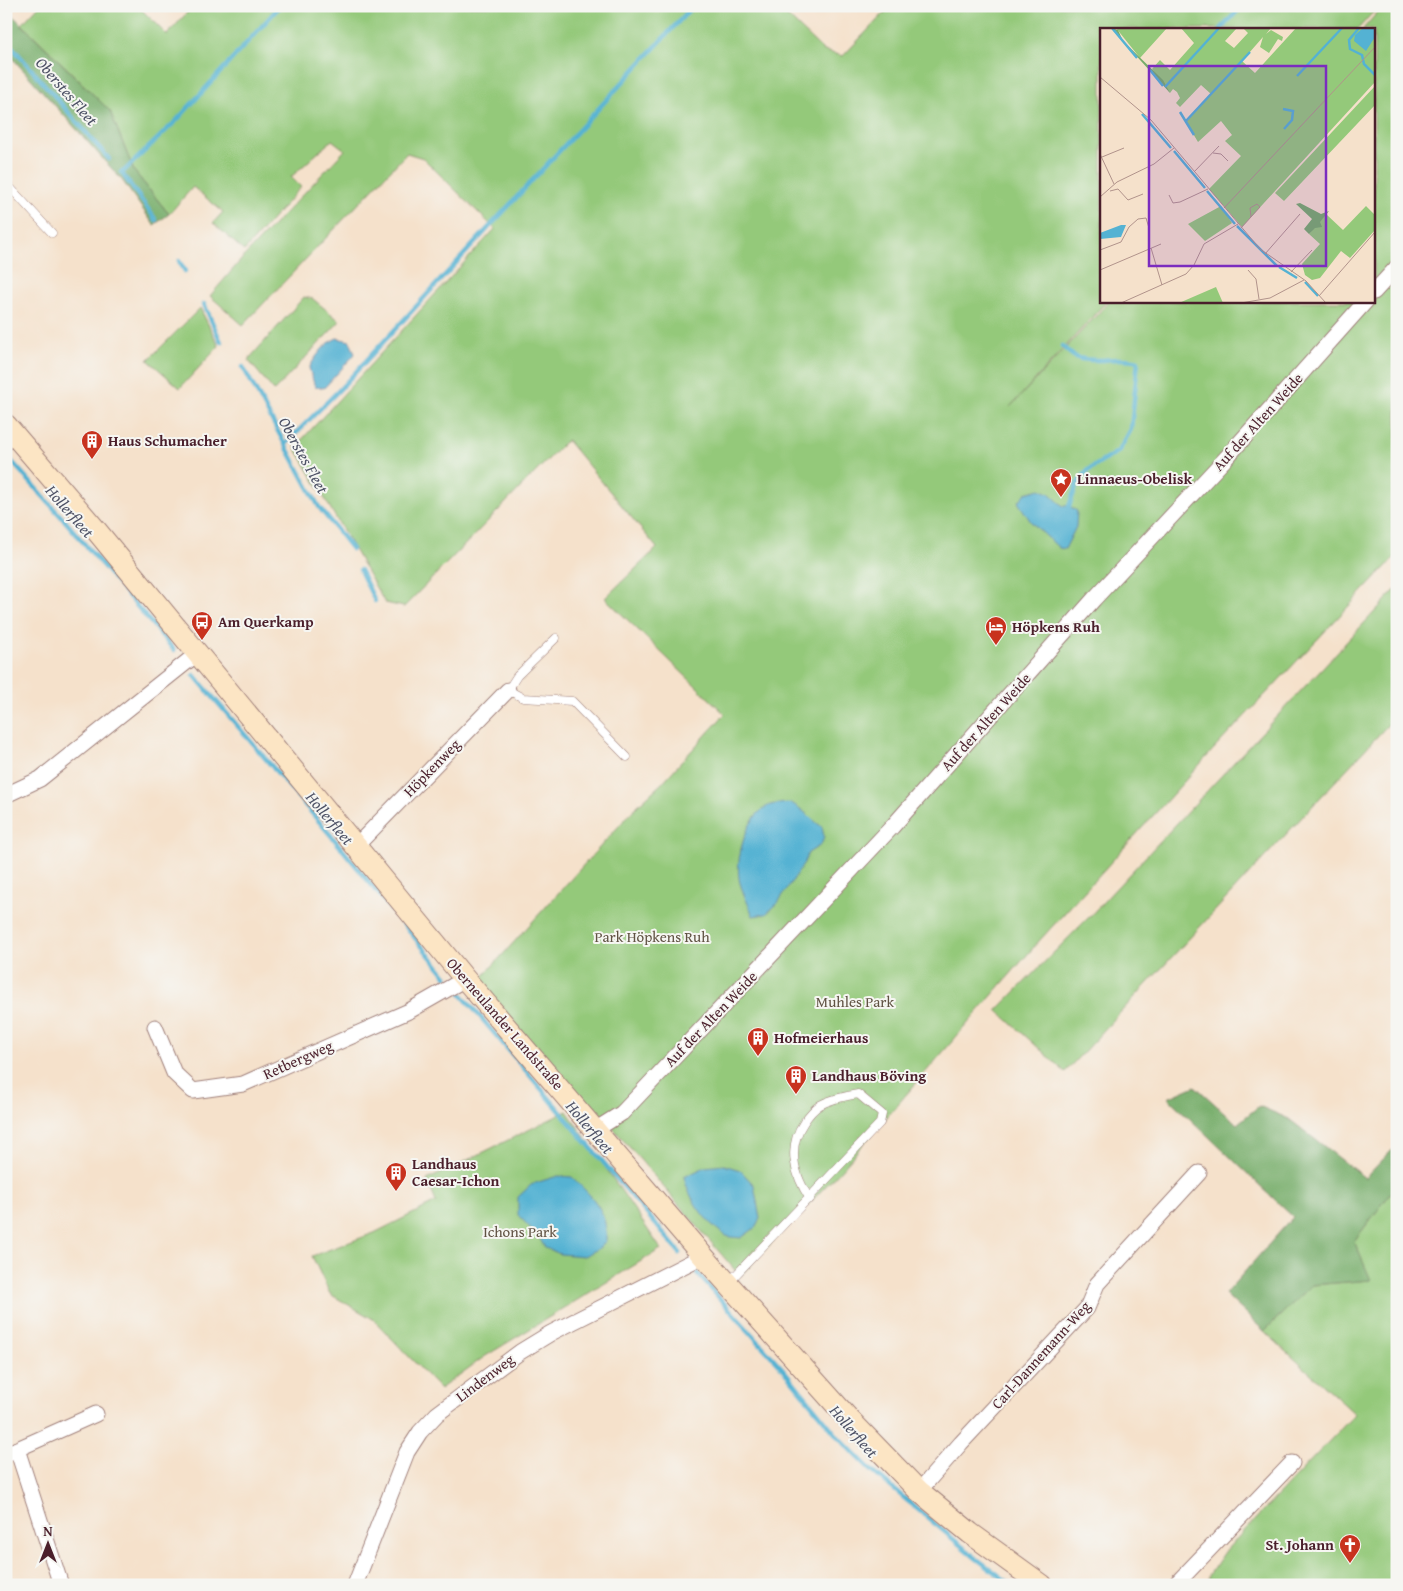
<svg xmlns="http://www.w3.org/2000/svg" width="1403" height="1591" font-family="'Gentium Book Plus',serif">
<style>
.green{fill:#94c97a;stroke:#6f7452}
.forest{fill:#77ad6a;stroke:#60664a}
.water{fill:#54b2d3;stroke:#4f687f}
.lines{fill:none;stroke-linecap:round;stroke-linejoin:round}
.stream{stroke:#54b2d3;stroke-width:4.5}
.lane-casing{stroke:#a0807b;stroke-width:9}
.street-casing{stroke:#a0807b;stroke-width:17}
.secondary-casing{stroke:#a0807b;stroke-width:23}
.lane{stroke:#fff;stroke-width:8}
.street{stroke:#fff;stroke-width:15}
.secondary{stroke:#fce5c4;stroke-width:21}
.labels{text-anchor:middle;stroke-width:4;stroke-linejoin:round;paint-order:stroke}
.street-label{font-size:15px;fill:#4a1f2b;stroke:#f6f6f2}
.poi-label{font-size:15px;font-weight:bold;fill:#4a1f2b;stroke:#f6f6f2;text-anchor:start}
.park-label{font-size:15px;fill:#605243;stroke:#f6f6f2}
.water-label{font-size:16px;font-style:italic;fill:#4e5266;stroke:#f6f6f2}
.inset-river{fill:none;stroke:#54b2d3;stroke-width:2.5}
.inset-road{fill:none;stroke:#b1938b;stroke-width:1}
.view{fill:#7b2cbf;fill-opacity:0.15;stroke:#7b2cbf;stroke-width:2.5}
.inset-edge{fill:none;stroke:#4a1f2b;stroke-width:2.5}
</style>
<rect width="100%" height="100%" fill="#f6f6f2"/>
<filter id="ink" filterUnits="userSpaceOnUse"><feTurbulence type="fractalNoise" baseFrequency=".02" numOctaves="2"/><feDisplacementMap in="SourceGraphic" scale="10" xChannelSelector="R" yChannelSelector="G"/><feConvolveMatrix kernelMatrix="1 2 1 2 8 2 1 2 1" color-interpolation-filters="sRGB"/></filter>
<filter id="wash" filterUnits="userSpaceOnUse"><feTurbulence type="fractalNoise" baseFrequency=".0096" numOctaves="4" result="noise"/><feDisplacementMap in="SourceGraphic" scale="20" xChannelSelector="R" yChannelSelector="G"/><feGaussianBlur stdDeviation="1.12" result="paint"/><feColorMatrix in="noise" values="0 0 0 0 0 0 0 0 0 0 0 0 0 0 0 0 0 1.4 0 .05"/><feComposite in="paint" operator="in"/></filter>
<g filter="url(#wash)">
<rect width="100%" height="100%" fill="#f5e1cb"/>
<!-- green -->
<g class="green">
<polygon points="39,6 138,6 167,35 193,6 777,6 824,51 843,56 891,6 1379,6 1358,29 1102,29 1102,301 1107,301 1010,407 1110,301 1374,301 1374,29 1363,29 1383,6 1397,6 1397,555 1212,751 1040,940 840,1171 740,1276 594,1106 588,1110 478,982 636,807 662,783 725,714 605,598 657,548 567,440 404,607 385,603 295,447 495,229 423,158 407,153 243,325 210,296 247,253 345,150 332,140 291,177 301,187 244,251 213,223 223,212 193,187 169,214 134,171 110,111 22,24"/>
<polygon points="304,297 313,299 340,321 274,391 248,360"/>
<polygon points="200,308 219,346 180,388 148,360"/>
<polygon points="1397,588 1397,715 1065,1072 997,1010 1091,915"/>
<polygon points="567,1111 661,1249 484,1357 440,1389 373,1319 330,1294 312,1256 374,1233 436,1202 427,1180"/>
<polygon points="1397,1185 1397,1585 1209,1585 1209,1575 1227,1549 1355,1414 1264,1331 1312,1285 1370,1280 1354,1241"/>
</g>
<!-- forest -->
<g class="forest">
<polygon points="6,9 110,111 134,171 169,214 154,225 122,180 6,51"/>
<polygon points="1195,1086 1237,1124 1259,1106 1289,1119 1365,1178 1397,1145 1397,1185 1354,1241 1371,1280 1312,1285 1264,1331 1225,1294 1293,1217 1168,1098"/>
</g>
<!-- water -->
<g class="water">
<path d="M337,338L350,341L355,354L324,388L315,387L309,368C316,356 324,344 337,338Z"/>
<polygon points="1040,489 1049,493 1063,506 1069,506 1077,511 1076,527 1065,549 1059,548 1031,522 1018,502 1026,493"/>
<path d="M791,803C803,809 811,819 822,827L824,837L821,845L808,853L803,865L777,904L766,914L753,916C749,905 743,894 740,883C734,862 746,815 768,806C774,803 784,804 791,803Z"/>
<path d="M724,1165L740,1170L754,1185L760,1218L755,1228L741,1238C736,1237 729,1238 725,1235C706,1223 689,1199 684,1177L705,1167Z"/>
<path d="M558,1176L572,1177C593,1198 608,1210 606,1241L598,1249L584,1256L560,1254L545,1248L539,1237L518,1215V1197L532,1184Z"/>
</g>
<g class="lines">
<!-- stream -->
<g class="stream">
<polyline points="1221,29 1242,6"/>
<polyline points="6,40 109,159"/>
<polyline points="121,172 156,220"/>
<polyline points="122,173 177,120 280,6"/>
<polyline points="179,261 185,271"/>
<polyline points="204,304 221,342"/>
<path d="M1062,346C1067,350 1072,357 1078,358C1098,364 1119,355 1138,361L1131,429L1119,451L1087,471L1077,484L1069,506"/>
<polyline points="243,367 319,507 352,549"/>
<polyline points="285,444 340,389 693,6"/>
<polyline points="6,455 66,522 174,650"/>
<polyline points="360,570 375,601"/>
<polyline points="194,675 334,839 447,977"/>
<polyline points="461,994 680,1253"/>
<polyline points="697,1273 782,1368 839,1438 872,1471 977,1559 1012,1585"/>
</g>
</g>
</g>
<g filter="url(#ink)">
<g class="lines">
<!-- lane casing -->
<g class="lane-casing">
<g id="lane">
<polyline points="6,183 52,233"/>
<polyline points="556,638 517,676 508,690 523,698 572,701 627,757"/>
<path d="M729,1282L880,1123L882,1114L858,1094C846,1096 831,1099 820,1105C814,1109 808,1116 804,1122C787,1147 794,1175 810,1199"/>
</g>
</g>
<!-- street casing -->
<g class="street-casing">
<g id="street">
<polyline points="1374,292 1397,267"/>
<polyline points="6,795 40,779 198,653"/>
<polyline points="356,846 508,690"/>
<polyline points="155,1027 174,1073 193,1091 243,1084 409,1011 465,979"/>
<polyline points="595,1130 622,1113 892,827 1094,599 1226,458 1366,301"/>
<polyline points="17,1449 61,1585"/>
<polyline points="6,1454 96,1414"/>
<polyline points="919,1491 961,1443 1087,1308 1097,1284 1199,1173"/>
<polyline points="355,1585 407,1452 420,1432 437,1414 520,1352 551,1333 703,1256"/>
<polyline points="1175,1585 1292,1463"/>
</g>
</g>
<!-- secondary casing -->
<g class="secondary-casing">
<polyline id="secondary" points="6,425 96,530 465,979 703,1256 848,1418 919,1491 970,1533 1042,1585"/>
</g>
<!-- lane -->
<use href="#lane" class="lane"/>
<!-- street -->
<use href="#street" class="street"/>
<!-- secondary -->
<use href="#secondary" class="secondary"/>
</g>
</g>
<!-- icons -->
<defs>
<g id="building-pin" transform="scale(1.125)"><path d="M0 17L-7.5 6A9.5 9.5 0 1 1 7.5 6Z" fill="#c8321e" stroke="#f6f6f2"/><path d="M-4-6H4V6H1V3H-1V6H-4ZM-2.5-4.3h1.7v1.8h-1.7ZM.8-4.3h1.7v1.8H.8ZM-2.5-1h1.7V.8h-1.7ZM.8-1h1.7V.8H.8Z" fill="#fff"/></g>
<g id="sight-pin" transform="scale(1.125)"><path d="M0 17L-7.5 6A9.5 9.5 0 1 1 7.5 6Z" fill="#c8321e" stroke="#f6f6f2"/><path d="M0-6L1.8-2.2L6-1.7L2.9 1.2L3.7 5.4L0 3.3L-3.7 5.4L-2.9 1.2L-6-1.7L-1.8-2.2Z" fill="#fff"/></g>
<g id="bus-pin" transform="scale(1.125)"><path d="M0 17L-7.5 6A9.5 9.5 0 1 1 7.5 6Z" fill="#c8321e" stroke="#f6f6f2"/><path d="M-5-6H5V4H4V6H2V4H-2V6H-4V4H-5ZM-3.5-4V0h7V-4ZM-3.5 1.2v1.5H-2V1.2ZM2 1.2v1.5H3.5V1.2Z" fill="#fff"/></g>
<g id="hotel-pin" transform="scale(1.125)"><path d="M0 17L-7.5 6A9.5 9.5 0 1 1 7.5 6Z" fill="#c8321e" stroke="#f6f6f2"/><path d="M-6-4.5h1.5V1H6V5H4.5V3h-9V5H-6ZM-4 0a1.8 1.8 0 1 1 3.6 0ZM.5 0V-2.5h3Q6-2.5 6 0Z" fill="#fff"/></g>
<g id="church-pin" transform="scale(1.125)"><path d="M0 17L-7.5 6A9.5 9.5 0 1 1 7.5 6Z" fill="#c8321e" stroke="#f6f6f2"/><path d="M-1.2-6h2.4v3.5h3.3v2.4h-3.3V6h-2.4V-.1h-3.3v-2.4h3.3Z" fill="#fff"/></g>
</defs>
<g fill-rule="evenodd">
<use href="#building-pin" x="92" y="441"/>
<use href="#sight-pin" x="1061" y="479"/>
<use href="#bus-pin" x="202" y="622"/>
<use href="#hotel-pin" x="996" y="627"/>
<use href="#building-pin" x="758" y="1038"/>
<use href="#building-pin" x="796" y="1076"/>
<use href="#building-pin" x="396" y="1173"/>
<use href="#church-pin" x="1350" y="1545"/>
</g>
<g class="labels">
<!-- street labels -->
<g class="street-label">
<text transform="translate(1258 422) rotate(-48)" y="5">Auf der Alten Weide</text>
<text transform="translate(986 722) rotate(-48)" y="5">Auf der Alten Weide</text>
<text transform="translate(432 768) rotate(-46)" y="5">Höpkenweg</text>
<text transform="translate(711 1019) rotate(-46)" y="5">Auf der Alten Weide</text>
<text transform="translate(505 1024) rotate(49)" y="5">Oberneulander Landstraße</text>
<text transform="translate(298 1060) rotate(-24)" y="5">Retbergweg</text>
<text transform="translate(1041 1355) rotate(-48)" y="5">Carl-Dannemann-Weg</text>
<text transform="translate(485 1378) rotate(-37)" y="5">Lindenweg</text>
</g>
<!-- poi labels -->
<g class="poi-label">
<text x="108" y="446">Haus Schumacher</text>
<text x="1077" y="484">Linnaeus-Obelisk</text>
<text x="218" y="627">Am Querkamp</text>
<text x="1012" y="632">Höpkens Ruh</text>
<text x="774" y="1043">Hofmeierhaus</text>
<text x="812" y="1081">Landhaus Böving</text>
<text x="412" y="1169">Landhaus<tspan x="412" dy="17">Caesar-Ichon</tspan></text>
<text x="1334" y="1550" text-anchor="end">St. Johann</text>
</g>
<!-- park labels -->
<g class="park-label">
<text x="652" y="942">Park Höpkens Ruh</text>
<text x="855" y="1007">Muhles Park</text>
<text x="520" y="1237">Ichons Park</text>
</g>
<!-- water labels -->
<g class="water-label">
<text transform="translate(67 91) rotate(49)" y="6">Oberstes Fleet</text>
<text transform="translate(304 455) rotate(61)" y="6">Oberstes Fleet</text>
<text transform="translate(70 511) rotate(49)" y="6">Hollerfleet</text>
<text transform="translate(330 818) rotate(50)" y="6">Hollerfleet</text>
<text transform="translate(590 1127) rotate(50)" y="6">Hollerfleet</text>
<text transform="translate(854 1431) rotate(49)" y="6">Hollerfleet</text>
</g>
</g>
<!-- overview -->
<g transform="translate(1100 28)">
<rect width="275" height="275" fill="#f5e1cb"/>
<path d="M16,0H67L40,30ZM81,0H137L125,13L134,20L148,5L143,0H171L166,6L171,2L183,9L182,13L178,11L169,25L160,19L163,9L142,33L155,45L196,0H275V54L142,199L109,161L141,128L125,113L132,107L121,93L98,114L86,94L111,66L101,57L80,79L76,75L80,70L77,64L73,61L70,65L52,41L60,32L70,42L94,15ZM275,58V77L184,173L175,165ZM121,178L132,195L105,213L88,196ZM266,178L275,187V202L250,230L241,223L220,250L212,252L205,247L202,236L220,216L209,206L226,186L243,202ZM116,259L123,275H79Z" fill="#94c97a"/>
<path d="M11,0L18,2L23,13L63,52L70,65ZM200,175L221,186L229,183L220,194L222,199L215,200L209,206L204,201L212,191L196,176Z" fill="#77ad6a"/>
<path d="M263,0L275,1V9L266,23L254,13L255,7ZM21,197H26L21,209L0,211V205Z" fill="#54b2d3"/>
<path class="inset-river" d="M12,0L37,30M259,0L249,12L250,21L262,27L264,36L275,47M50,42L63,58M197,48L242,0M65,59L119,0M183,81L193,83L192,92L184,101M80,84L94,107M42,86L71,120M85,94L150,24M74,123L105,160M107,163L135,196M137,198L177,238M179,239L197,250M205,254L218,268"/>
<path class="inset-road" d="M0,49L51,92L160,221L206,253L226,275M113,125L121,126L128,133M0,126L14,156M2,129L24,120M94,144L119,118M10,163L18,161L28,172L43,166M69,167L73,175L80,174L108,161M0,169L17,154L54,136L74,120M124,180L275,19M141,200L151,189L160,179L157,176L150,180L151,189M51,220L62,257M0,222L21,214L29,199L38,191L46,190L49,200M165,226L200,186M0,242L61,216M148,242L156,251L159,271M191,244L212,222M219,268L275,204M21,275L86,246L94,237L104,216L138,196M141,275L170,270L204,252"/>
<path class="view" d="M49,38H226V238H49Z"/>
<rect width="275" height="275" class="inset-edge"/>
</g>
<!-- margin -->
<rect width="1403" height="1591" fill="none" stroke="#f6f6f2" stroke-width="25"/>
<!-- north arrow -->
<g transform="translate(48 1544)" stroke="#f6f6f2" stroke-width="4" paint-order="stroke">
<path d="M0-4L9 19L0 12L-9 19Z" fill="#4a1f2b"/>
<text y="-8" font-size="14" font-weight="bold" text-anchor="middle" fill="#4a1f2b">N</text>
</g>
</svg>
